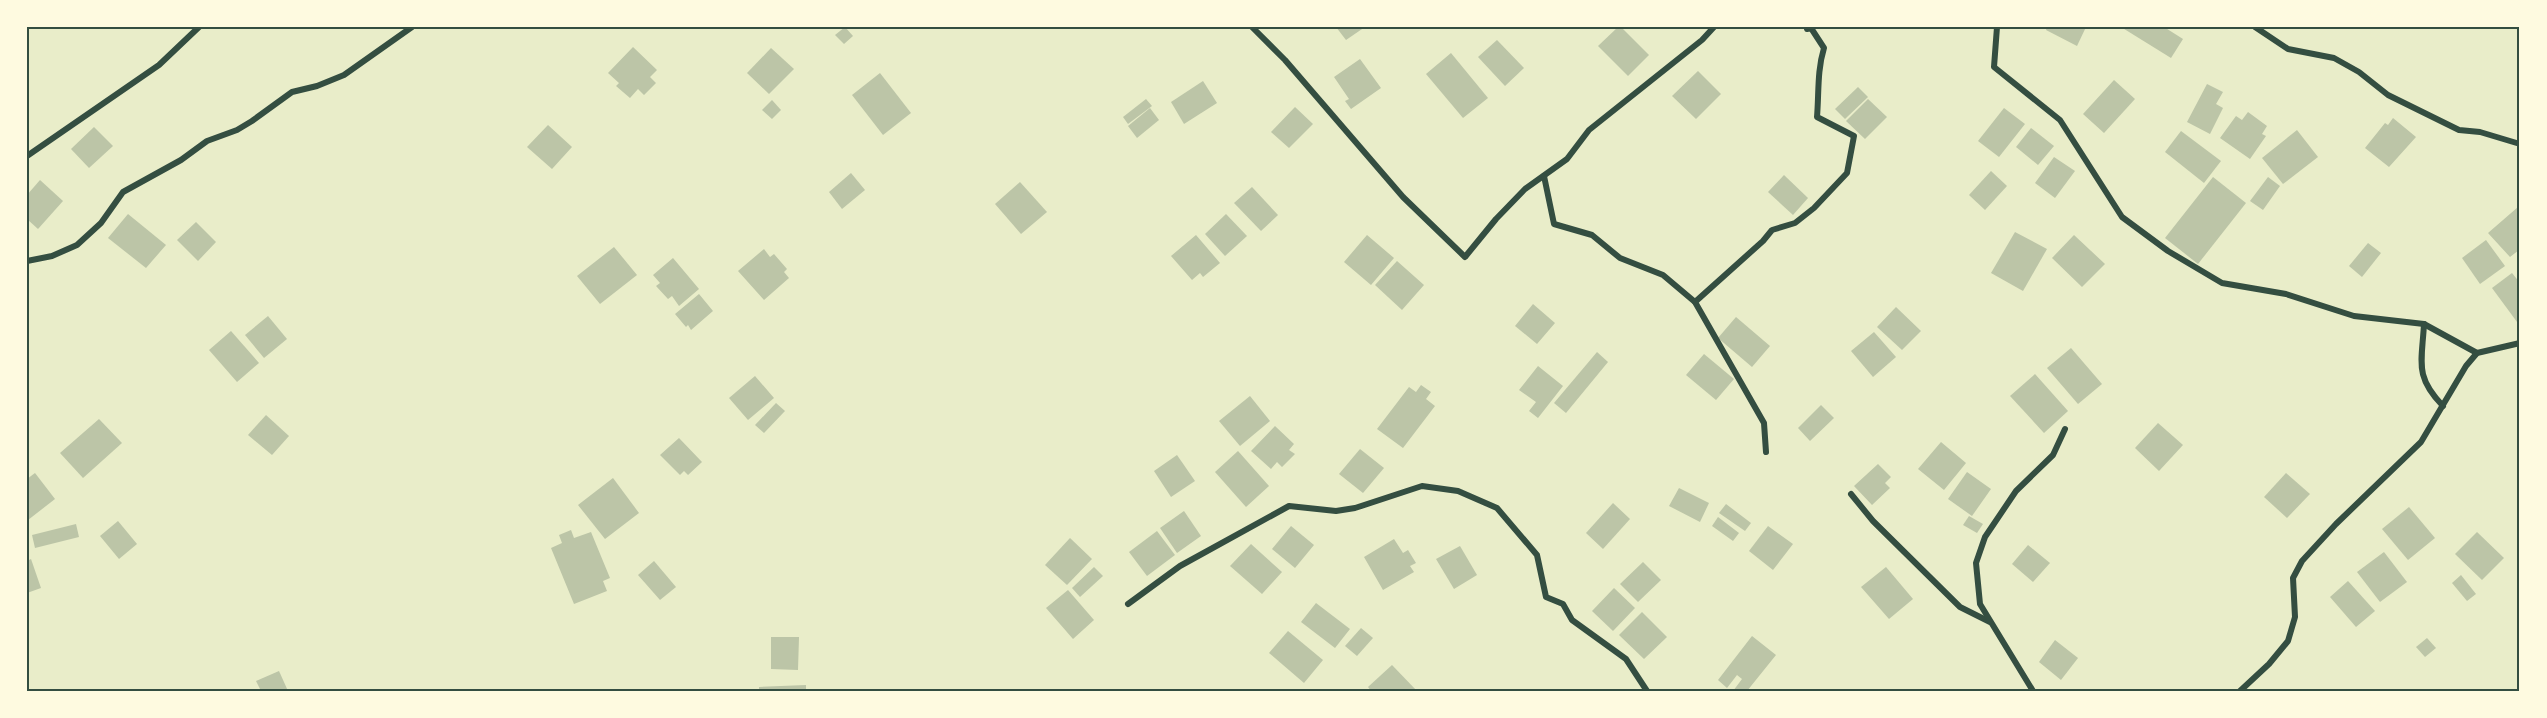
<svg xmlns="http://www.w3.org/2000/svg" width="2547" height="718" font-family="'Source Serif 4',serif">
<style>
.building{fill:#bcc5a7}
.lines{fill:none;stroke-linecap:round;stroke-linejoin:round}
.minor{stroke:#344e41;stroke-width:6}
.neatline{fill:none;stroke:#344e41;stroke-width:2}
</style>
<rect width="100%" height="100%" fill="#e9edc9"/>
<!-- building -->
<g class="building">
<polygon points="845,27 853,36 844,44 835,35"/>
<polygon points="1336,27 1365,27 1346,40"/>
<polygon points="1618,27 1621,27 1649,55 1628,76 1598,46"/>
<polygon points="2047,27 2086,27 2077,46 2046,30"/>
<polygon points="2121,27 2164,27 2183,39 2171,58"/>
<polygon points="1497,40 1524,68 1505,86 1478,57"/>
<polygon points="633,47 657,70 650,77 656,83 644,95 638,89 630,98 616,86 619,83 608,73"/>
<polygon points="771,48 794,69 769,94 747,73"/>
<polygon points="1451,53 1488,98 1463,118 1426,74"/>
<polygon points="1360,59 1381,88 1351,109 1345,101 1349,99 1334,77"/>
<polygon points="1698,71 1721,94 1696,119 1672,96"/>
<polygon points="880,73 911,113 883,135 852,95"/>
<polygon points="2114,80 2135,99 2104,133 2083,114"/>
<polygon points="1203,81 1217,103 1184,124 1171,102"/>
<polygon points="2207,84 2223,92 2216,104 2223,108 2210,134 2187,122"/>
<polygon points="1858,87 1868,97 1845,119 1835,109"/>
<polygon points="1146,99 1152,106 1128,124 1123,117"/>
<polygon points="1868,99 1887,117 1865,139 1846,121"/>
<polygon points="772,100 781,110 772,119 762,110"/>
<polygon points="1295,107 1313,124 1289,148 1271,132"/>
<polygon points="1150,108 1159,120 1137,138 1128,126"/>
<polygon points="2004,108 2025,124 1999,157 1978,141"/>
<polygon points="2248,112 2267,126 2262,134 2266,136 2250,159 2220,138 2236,116 2242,120"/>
<polygon points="2393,118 2416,137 2389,167 2365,148 2385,123 2388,125"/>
<polygon points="548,125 572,147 552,169 527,147"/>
<polygon points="94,127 113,146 89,168 71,149"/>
<polygon points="2031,128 2054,146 2038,165 2016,147"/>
<polygon points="2297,130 2318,157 2283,184 2262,158"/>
<polygon points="2181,131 2221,161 2204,183 2165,152"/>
<polygon points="2054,157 2075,171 2055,198 2035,183"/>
<polygon points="1991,171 2007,186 1985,210 1969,195"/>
<polygon points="851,173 865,190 842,209 829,192"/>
<polygon points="1784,175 1808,198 1793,215 1768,192"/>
<polygon points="2213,177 2246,203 2198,264 2165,238"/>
<polygon points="2268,177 2280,186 2263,210 2250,201"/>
<polygon points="40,180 63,201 38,229 27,219 27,195"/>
<polygon points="1020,182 1047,212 1021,234 995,204"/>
<polygon points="1252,187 1278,215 1261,231 1234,203"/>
<polygon points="2518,207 2520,210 2520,251 2519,250 2510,257 2488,233"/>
<polygon points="128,214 166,245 146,268 108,238"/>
<polygon points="1226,214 1247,236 1225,256 1205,234"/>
<polygon points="196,222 216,242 198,261 177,240"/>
<polygon points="2015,232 2047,249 2023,291 1991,273"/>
<polygon points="1196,235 1220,263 1203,277 1200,273 1192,280 1171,256"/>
<polygon points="1367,235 1394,258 1371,285 1344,262"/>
<polygon points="2074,235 2105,264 2082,287 2052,258"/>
<polygon points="2486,240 2505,266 2480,284 2462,258"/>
<polygon points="2368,243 2381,253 2362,277 2349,266"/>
<polygon points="614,247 637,275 600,304 577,276"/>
<polygon points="764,249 770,257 774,254 787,269 784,272 789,278 764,300 738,271"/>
<polygon points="673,258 699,289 679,306 672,296 668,299 656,286 660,283 653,275"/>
<polygon points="1397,261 1424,285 1402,310 1375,285"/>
<polygon points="2512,273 2520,283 2520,326 2492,288"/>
<polygon points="699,294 713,311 691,330 688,325 686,327 675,314"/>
<polygon points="1533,304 1555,323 1537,344 1515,326"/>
<polygon points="1896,307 1921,331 1902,350 1877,327"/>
<polygon points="268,316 287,339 264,358 245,335"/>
<polygon points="1736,317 1770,346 1752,367 1718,338"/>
<polygon points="231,331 259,363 237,382 209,350"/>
<polygon points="1874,332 1896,357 1873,377 1851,351"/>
<polygon points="2071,348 2102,384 2078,404 2047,368"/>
<polygon points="1597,352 1608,362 1566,413 1554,403"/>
<polygon points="1704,354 1734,379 1716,400 1686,375"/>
<polygon points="1538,366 1563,386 1538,418 1529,411 1536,402 1519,390"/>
<polygon points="2035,374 2068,411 2044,433 2010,396"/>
<polygon points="755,376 774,398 748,420 729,398"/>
<polygon points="1421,385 1431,392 1426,399 1435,406 1403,448 1377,429 1409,387 1416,392"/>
<polygon points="1250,396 1270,421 1240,446 1219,421"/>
<polygon points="776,403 785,411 764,433 755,425"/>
<polygon points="1821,405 1834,418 1810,441 1798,428"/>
<polygon points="266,415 289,436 272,455 248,435"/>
<polygon points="99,419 122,443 83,478 60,453"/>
<polygon points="2158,423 2183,445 2159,471 2135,448"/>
<polygon points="1275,426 1294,444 1289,450 1295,454 1282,467 1277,462 1271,469 1251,451"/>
<polygon points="679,438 702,462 688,475 684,471 680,475 660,455"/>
<polygon points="1941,442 1966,463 1944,490 1918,469"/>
<polygon points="1360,449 1384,468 1363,493 1339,474"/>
<polygon points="1238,451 1269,486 1246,507 1215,472"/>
<polygon points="1177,455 1195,481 1171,497 1154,471"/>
<polygon points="1878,464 1891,477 1885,483 1890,488 1872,505 1854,486"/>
<polygon points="1967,472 1991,489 1972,516 1948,499"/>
<polygon points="35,473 55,499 28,520 27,479"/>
<polygon points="2286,473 2310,494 2287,518 2264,497"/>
<polygon points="613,478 639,513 605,539 578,505"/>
<polygon points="1679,488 1709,503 1700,522 1669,506"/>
<polygon points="1613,503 1630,519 1603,549 1586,533"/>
<polygon points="1726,504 1751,523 1745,531 1719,513"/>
<polygon points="2409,507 2435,538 2408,560 2382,529"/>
<polygon points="1184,511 1201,536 1177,553 1160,528"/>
<polygon points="1969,516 1983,524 1977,533 1963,525"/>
<polygon points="1718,517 1739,533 1733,541 1712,526"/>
<polygon points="118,521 137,544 119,559 100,536"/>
<polygon points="76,524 79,537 35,548 32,535"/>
<polygon points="1291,526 1314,545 1295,568 1272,549"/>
<polygon points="1768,526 1793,544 1773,570 1749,551"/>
<polygon points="571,530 574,538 591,532 610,578 603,581 607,591 574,604 551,548 562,543 559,535"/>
<polygon points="1157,531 1175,555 1147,576 1129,552"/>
<polygon points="2477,532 2504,558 2482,580 2455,554"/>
<polygon points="1070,538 1092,559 1067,585 1045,565"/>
<polygon points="1394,539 1403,553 1408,550 1416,563 1410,566 1414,572 1383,590 1364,557"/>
<polygon points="1251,544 1282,572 1262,594 1230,566"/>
<polygon points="2028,545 2050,563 2033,582 2012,564"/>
<polygon points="1460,546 1477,575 1454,589 1436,559"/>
<polygon points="2384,552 2407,582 2380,602 2357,572"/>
<polygon points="31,559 41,588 27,593 27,561"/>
<polygon points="654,561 676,587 660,600 638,575"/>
<polygon points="1643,562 1661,580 1638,602 1620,584"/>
<polygon points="1094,567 1103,576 1080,597 1072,588"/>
<polygon points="1886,567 1913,599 1889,619 1861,587"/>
<polygon points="2461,575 2476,594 2467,601 2452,583"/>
<polygon points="2348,581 2375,611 2356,627 2330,597"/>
<polygon points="1614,588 1635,608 1613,631 1592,611"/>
<polygon points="1068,590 1094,620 1073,639 1046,608"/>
<polygon points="1316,603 1350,629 1335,648 1301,622"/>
<polygon points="1642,612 1667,637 1644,659 1619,635"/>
<polygon points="1361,628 1373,638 1357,656 1345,646"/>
<polygon points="1288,631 1323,660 1304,683 1269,653"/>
<polygon points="1752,636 1776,655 1747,691 1733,691 1742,679 1737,675 1727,688 1718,680"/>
<polygon points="771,637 799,637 798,670 771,669"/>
<polygon points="2427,638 2436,648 2425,657 2416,647"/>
<polygon points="2055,640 2078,658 2061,680 2039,662"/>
<polygon points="1392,665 1417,691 1371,691 1368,687"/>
<polygon points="279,671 288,691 261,691 256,681"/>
<polygon points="806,685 806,691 759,691 759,687"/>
</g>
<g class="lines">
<!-- minor -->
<g class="minor">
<polyline points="1252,27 1285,60 1403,197 1465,257 1496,219 1525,189 1567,159 1589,130 1702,40 1714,27"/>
<polyline points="1997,27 1994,67 2060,120 2122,217 2168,251 2222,283 2286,294 2354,316 2424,324 2477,353"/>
<polyline points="2255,27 2288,49 2334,58 2359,72 2388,95 2459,130 2480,132 2520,144"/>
<polyline points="27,156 159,65 199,27"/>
<polyline points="1544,176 1554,224 1592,235 1620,258 1663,275 1695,302 1764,423 1766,452"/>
<polyline points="27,261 52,256 77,245 101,223 123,192 181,160 207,141 237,130 252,121 292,92 317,86 344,75 412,27"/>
<path d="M1695,302L1763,241L1772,230L1795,223L1814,208L1847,173L1854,136L1817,117C1819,93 1817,71 1824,48L1811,28L1807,29V27"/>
<path d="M2424,324C2422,362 2414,376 2443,406"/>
<polyline points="1851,494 1873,521 1960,607 1990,622"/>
<polyline points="1128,604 1180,566 1289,506 1336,511 1355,508 1422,486 1458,491 1497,508 1537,555 1546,597 1563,604 1572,620 1626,659 1647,691"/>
<polyline points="2033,691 1980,604 1976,563 1985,537 2016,491 2053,455 2065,429"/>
<polyline points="2240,691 2269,664 2288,641 2295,617 2293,578 2302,561 2336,524 2421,442 2466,366 2477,353 2520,343"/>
</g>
</g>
<!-- border -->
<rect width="2547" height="718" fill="none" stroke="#fefae0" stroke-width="57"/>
<rect x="28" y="28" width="2490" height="662" class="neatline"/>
</svg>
